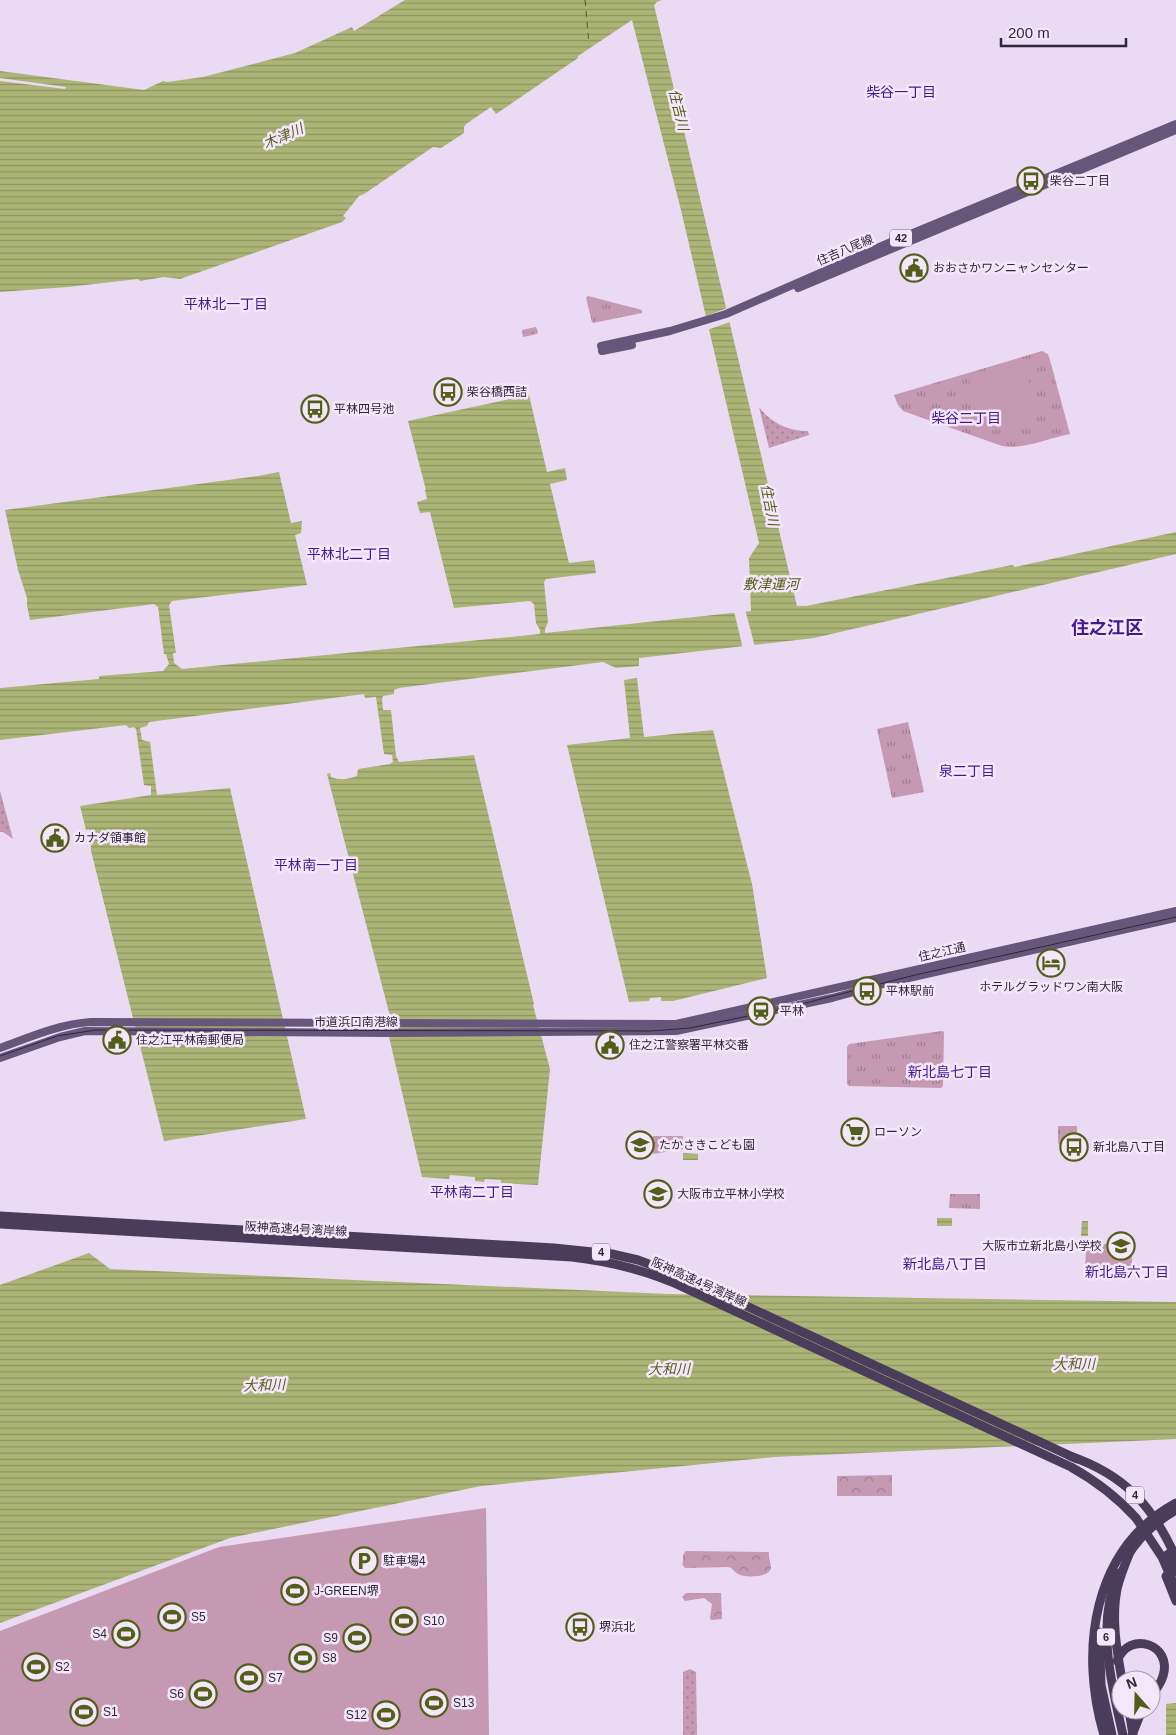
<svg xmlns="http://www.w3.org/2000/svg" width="1176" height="1735" font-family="Arial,'Noto Sans JP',sans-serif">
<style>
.grass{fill:url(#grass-dots)}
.forest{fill:url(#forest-crowns)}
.park{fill:url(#park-tufts)}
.garden{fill:#c599b1}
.water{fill:url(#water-rules)}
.pier{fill:#ebdaf4}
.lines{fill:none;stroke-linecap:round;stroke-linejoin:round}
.ferry{stroke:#525f18;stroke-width:1;stroke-dasharray:6 5;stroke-linecap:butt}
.primary{stroke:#67567c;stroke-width:8}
.highway{stroke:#4a3d5b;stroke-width:9}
.tram{stroke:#2f2739;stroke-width:1}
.highway-bridge{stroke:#4a3d5b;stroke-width:9}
.labels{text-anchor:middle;stroke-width:5;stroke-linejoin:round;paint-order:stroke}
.shield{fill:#f4e7fb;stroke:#6a6173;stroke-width:1}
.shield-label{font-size:11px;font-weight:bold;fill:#2f2739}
.poi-label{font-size:12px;fill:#2f2739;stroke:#f4e7fb;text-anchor:start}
.street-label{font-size:12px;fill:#2f2739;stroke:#f4e7fb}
.neighbourhood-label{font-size:14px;fill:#421790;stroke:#f4e7fb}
.water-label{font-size:14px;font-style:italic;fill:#525f18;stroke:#f4e7fb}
.district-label{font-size:18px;font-weight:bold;fill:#421790;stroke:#f4e7fb}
</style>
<defs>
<pattern id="grass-dots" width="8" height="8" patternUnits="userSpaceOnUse" patternTransform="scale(1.25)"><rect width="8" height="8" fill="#c599b1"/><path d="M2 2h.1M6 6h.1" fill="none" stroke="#a07d91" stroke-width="1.8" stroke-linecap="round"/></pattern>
<pattern id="forest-crowns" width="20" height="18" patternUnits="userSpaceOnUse" patternTransform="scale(1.25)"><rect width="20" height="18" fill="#c599b1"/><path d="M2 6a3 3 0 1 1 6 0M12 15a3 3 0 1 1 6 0" fill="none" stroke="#a07d91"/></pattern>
<pattern id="park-tufts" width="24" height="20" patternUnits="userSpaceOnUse" patternTransform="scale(1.25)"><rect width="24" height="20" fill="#c599b1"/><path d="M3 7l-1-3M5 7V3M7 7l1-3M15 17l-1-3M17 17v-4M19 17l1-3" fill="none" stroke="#a07d91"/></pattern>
<pattern id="water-rules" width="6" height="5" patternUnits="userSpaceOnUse" patternTransform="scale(1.25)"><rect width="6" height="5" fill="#abb576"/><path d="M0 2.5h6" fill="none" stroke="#8c9362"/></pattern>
</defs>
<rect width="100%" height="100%" fill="#ebdaf4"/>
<!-- grass -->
<g class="grass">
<polygon points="536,327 538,332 537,334 523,337 522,330"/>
<path d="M759,407C771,423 788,431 808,431L809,435L769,448Z"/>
<polygon points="0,791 13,839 3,832 0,832"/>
<polygon points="690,1669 696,1672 697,1735 683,1735 683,1672"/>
</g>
<!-- forest -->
<g class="forest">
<polygon points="892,1475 892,1496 837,1496 837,1476"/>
<path d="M686,1551L769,1552C768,1557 771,1563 771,1568C769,1578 744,1578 738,1574C733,1571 733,1568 728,1567L685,1568L682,1564L683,1563V1555Z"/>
<polygon points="686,1593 721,1593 722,1619 711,1620 710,1618 712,1604 704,1598 685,1601 682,1597"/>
</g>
<!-- park -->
<g class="park">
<polygon points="588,296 642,310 642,313 593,323 592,322 586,298"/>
<path d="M1042,351L1048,354L1050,360L1070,434C1048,438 1024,450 1002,446L903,411L898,405L894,395Z"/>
<polygon points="908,722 924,792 892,798 877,729"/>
<polygon points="942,1031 944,1032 943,1086 941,1088 849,1086 847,1084 847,1047 849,1044"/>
<polygon points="1058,1126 1077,1126 1077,1145 1060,1145 1058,1143"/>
<polygon points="653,1136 683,1136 683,1149 653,1154"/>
<polygon points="950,1194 980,1194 980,1209 949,1208"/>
</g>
<!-- garden -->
<g class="garden">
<polygon points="1021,364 1025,366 1038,414 1036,419 983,433 969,382 972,378"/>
<polygon points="1115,1237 1128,1237 1128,1240 1132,1240 1132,1272 1085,1272 1086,1249 1090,1249 1092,1244 1114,1244"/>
<polygon points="486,1508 489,1735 0,1735 0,1631 219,1547"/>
</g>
<!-- water -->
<g class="water">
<path d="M405,0H662L657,2L654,5L797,606H806L1012,565L1015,567L1176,532V554L814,638L639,658V666L616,668L603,662L399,688L394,690V694L383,696L382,699L383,710H391L396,756L399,762L474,755L534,1004L533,1005L550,1069L538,1185L501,1183V1180L485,1179L484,1182L475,1181V1177L450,1175L449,1179L422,1177L389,1037L391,1020L327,774L330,773L331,777C341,781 348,779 357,776L358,769L390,764L393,762L392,755L384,754L376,697L365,698L364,694L149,722L147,726L140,728L142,740L150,742L157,795L230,788L306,1119L164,1141L91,851V845L93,844L89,829L86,830L80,806L151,795V786L144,785L136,729L134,727L129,728L126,725L0,740V688L99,679V676L163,671L169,664L166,654H164L158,607L154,604L30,620L27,605V598L18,570L5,510L258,476L279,472L291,523L302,521L301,533L295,535L307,585L172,601L169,605L176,653H173L174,663L182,669L540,634V630L536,623L534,604L530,601L454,608L430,512L420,513L417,502L427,499L425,490H426L408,421L529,395L547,472L565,468L567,480L550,484L569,563L594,560L596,573L546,579L544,582L548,622L545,629V633L751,611L749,558L759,543L681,210L632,20L578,56V58L496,114L491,107L466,124L464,127V133L441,148L433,147L364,194L359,196L343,216L346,218L342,222L180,279L164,277L140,281L138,279L68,287L0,292V71L144,90L163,81L167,82L203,77L295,53L352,27L354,31Z"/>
<polygon points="637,678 644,737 713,730 752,884 767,978 673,1001 661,1001 661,997 650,998 649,1001 629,1002 567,745 630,738 624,680"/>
<polygon points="683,1153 698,1154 698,1160 683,1160"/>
<rect x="937" y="1218" width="15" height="8"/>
<polygon points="1082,1221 1088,1221 1088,1236 1081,1236"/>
<polygon points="89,1253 110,1269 668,1294 1176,1302 1176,1439 774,1457 481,1486 230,1538 0,1623 0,1285"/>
<polygon points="1176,1703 1176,1735 1166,1735 1166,1704"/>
</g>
<!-- pier -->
<g class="pier">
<polygon points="0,78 66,87 65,89 0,81"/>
<polygon points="730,307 733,321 707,330 703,317"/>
<polygon points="745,609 755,647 743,649 734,611"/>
</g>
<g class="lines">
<!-- ferry -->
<polyline class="ferry" points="585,0 589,44"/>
<!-- primary -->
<g class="primary">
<polyline points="798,288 1176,130"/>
<polyline points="601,346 670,331 726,314 884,245 1176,124"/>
<polyline points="602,351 632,345"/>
<path d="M0,1048C30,1037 59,1024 91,1022L676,1024L1176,911"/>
<polyline points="0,1058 60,1037 85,1031 388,1033 676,1031 832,998 891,982 1176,918"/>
</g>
<!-- highway -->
<g class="highway">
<polyline points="0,1216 554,1248 612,1254 638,1260 686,1278 1077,1459"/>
<path d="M0,1224L572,1257C607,1261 640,1269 672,1282L1071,1467C1096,1481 1117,1497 1136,1518"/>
<path d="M1126,1558C1139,1537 1155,1522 1176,1510"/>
<path d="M1118,1573C1096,1625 1111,1682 1123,1735"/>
<polyline points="1166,1576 1176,1601"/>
<polyline points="1099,1632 1101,1685 1112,1735"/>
<path d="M1117,1661C1130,1629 1173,1645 1163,1676C1161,1683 1156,1690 1151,1696"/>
<path d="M1104,1735C1079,1651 1092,1549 1176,1503"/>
<polyline points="1132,1735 1142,1710"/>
</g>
<!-- tram -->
<polyline class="tram" points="0,1056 57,1036 96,1030 651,1031 690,1028 782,1009 911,976 1176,917"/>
<!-- highway-bridge -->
<g class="highway-bridge">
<path d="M1070,1456C1125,1475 1153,1506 1176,1558"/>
<polyline points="1136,1518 1162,1557 1176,1589"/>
<polyline points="1168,1554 1176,1572"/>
<path d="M1122,1680C1117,1651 1111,1619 1117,1589C1120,1576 1125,1564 1130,1552"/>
<polyline points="1129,1710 1133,1735"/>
</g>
</g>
<!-- icons -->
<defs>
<g id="bus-ring" transform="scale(1.4375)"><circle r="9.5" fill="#f4e7fb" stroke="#525f18" stroke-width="1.5"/><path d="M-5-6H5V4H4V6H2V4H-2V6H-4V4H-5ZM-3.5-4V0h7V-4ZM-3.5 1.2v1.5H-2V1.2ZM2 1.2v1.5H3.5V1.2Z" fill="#525f18"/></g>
<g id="civic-ring" transform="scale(1.4375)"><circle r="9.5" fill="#f4e7fb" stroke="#525f18" stroke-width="1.5"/><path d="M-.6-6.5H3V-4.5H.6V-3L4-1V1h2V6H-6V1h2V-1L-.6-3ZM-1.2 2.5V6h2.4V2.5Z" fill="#525f18"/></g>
<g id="hotel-ring" transform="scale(1.4375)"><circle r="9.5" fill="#f4e7fb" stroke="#525f18" stroke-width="1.5"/><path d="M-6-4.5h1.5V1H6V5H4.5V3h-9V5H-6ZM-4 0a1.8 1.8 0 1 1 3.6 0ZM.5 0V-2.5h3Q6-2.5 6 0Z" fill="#525f18"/></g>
<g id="station-ring" transform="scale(1.4375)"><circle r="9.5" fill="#f4e7fb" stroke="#525f18" stroke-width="1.5"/><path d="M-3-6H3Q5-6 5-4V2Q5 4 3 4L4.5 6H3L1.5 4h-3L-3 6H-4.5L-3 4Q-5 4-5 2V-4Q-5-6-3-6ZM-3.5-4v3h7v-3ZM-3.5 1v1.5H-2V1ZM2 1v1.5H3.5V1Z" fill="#525f18"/></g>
<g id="supermarket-ring" transform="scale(1.4375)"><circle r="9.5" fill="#f4e7fb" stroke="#525f18" stroke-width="1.5"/><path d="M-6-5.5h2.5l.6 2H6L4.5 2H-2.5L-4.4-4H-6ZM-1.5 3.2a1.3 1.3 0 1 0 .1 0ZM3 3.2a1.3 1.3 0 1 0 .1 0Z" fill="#525f18"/></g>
<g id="school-ring" transform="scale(1.4375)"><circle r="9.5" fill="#f4e7fb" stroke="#525f18" stroke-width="1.5"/><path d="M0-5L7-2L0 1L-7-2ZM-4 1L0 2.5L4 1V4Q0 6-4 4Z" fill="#525f18"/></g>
<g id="parking-ring" transform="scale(1.4375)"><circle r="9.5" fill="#f4e7fb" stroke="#525f18" stroke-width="1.5"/><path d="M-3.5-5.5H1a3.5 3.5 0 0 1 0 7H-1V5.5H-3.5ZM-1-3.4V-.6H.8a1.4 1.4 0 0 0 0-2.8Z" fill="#525f18"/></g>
<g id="stadium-ring" transform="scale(1.4375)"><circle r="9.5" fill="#f4e7fb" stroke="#525f18" stroke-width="1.5"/><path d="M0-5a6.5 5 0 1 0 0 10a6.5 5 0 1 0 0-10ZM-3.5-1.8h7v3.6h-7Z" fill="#525f18"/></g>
</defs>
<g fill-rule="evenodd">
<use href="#bus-ring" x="1031" y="181"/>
<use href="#civic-ring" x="914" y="268"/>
<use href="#bus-ring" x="448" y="392"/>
<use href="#bus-ring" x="315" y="409"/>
<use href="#civic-ring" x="55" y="838"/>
<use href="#hotel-ring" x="1051" y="963"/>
<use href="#bus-ring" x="867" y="991"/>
<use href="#station-ring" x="761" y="1011"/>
<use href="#civic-ring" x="117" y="1040"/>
<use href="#civic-ring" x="610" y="1045"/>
<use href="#supermarket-ring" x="855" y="1132"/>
<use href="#school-ring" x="640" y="1145"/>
<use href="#bus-ring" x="1074" y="1147"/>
<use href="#school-ring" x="658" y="1194"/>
<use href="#school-ring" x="1121" y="1246"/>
<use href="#parking-ring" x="364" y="1561"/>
<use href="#stadium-ring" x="295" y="1591"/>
<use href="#stadium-ring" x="172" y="1617"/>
<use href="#stadium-ring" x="404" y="1621"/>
<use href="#bus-ring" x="580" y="1627"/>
<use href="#stadium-ring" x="126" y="1634"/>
<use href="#stadium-ring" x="357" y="1638"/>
<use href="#stadium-ring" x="303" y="1658"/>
<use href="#stadium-ring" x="36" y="1667"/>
<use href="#stadium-ring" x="249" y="1678"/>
<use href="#stadium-ring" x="203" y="1694"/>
<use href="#stadium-ring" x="434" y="1703"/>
<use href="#stadium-ring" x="84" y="1712"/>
<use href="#stadium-ring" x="386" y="1715"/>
</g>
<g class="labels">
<!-- shield labels -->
<g class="shield">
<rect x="890" y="229.5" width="22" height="17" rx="4"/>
<rect x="592" y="1243.5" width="18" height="17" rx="4"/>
<rect x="1126" y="1486.5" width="18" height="17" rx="4"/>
<rect x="1097" y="1628.5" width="18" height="17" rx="4"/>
</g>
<g class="shield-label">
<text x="901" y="242">42</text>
<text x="601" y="1256">4</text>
<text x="1135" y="1499">4</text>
<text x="1106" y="1641">6</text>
</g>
<!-- poi labels -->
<g class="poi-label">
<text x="1050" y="185">柴谷二丁目</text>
<text x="933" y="272">おおさかワンニャンセンター</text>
<text x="467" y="396">柴谷橋西詰</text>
<text x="334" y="413">平林四号池</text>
<text x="74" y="842">カナダ領事館</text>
<text x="1051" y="991" text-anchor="middle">ホテルグラッドワン南大阪</text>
<text x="886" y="995">平林駅前</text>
<text x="780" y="1015">平林</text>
<text x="136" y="1044">住之江平林南郵便局</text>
<text x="629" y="1049">住之江警察署平林交番</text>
<text x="874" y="1136">ローソン</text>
<text x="659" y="1149">たかさきこども園</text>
<text x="1093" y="1151">新北島八丁目</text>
<text x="677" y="1198">大阪市立平林小学校</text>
<text x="1102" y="1250" text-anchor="end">大阪市立新北島小学校</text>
<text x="383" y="1565">駐車場4</text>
<text x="314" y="1595">J-GREEN堺</text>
<text x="191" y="1621">S5</text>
<text x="423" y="1625">S10</text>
<text x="599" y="1631">堺浜北</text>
<text x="107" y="1638" text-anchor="end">S4</text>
<text x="338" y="1642" text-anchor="end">S9</text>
<text x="322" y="1662">S8</text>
<text x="55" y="1671">S2</text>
<text x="268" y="1682">S7</text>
<text x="184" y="1698" text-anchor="end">S6</text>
<text x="453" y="1707">S13</text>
<text x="103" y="1716">S1</text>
<text x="367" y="1719" text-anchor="end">S12</text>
</g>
<!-- street labels -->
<g class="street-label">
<text transform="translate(845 250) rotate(-23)" y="4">住吉八尾線</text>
<text transform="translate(942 952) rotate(-13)" y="4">住之江通</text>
<text x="356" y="1026">市道浜口南港線</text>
<text transform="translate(296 1229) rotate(3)" y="4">阪神高速4号湾岸線</text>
<text transform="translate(699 1282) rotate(24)" y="4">阪神高速4号湾岸線</text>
</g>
<!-- neighbourhood labels -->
<g class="neighbourhood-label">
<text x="901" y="97">柴谷一丁目</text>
<text x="226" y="309">平林北一丁目</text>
<text x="966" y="423">柴谷二丁目</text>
<text x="349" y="559">平林北二丁目</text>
<text x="967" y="776">泉二丁目</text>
<text x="316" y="870">平林南一丁目</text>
<text x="950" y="1077">新北島七丁目</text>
<text x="472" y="1197">平林南二丁目</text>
<text x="945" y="1269">新北島八丁目</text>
<text x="1127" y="1277">新北島六丁目</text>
</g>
<!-- water labels -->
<g class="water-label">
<text transform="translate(679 110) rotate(76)" y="5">住吉川</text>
<text transform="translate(283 136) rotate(-24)" y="5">木津川</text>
<text transform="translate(770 505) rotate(79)" y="5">住吉川</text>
<text x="771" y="589">敷津運河</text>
<text transform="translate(1074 1364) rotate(-1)" y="5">大和川</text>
<text transform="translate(669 1369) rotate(-1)" y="5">大和川</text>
<text transform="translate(264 1385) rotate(-2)" y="5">大和川</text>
</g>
<!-- district labels -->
<g class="district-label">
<text x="1107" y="634">住之江区</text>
</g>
</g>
<!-- north arrow -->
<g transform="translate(1136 1695) rotate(340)"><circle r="24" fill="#f4e7fb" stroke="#a59aad"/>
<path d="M0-4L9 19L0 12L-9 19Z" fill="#525f18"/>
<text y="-8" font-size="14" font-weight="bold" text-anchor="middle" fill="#2f2739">N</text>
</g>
<!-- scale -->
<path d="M1001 38v8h125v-8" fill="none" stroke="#2f2739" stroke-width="2.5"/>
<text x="1008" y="38" font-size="15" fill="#2f2739" stroke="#f4e7fb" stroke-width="4" paint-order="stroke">200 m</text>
</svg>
